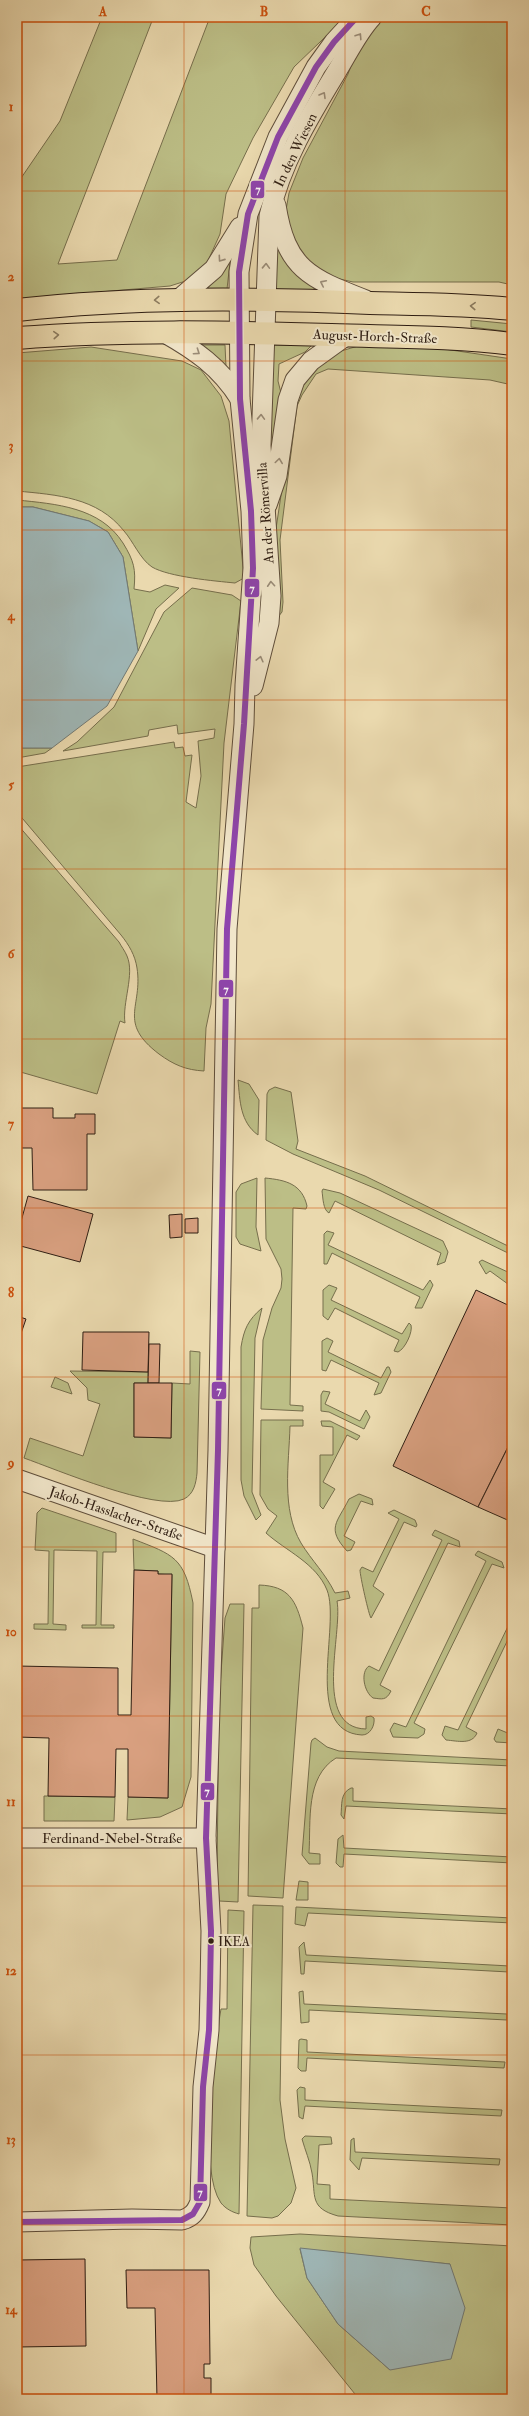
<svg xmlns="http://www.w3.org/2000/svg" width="529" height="2416" font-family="'IM FELL Double Pica',serif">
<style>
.green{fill:#bcbe86;stroke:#766e4c;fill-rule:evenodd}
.water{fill:#9fb7b7;stroke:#727a75}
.building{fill:#d9a080;stroke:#2f1e13}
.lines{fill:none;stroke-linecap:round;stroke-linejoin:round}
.minor-casing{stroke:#5e4d3a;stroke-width:21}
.major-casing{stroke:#2f1e13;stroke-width:24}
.minor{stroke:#f1e6ca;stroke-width:19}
.major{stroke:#ead9ae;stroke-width:22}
.bus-1-casing{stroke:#f1e6ca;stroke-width:9}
.bus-1{stroke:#8e44ad;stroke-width:6}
.oneway{stroke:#9a8c78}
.oneway2{stroke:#8c7c60}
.grid{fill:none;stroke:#cc500d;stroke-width:1;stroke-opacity:0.55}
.bus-dot{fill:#2f1e13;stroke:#f1e6ca;stroke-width:1.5}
.labels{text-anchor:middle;stroke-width:4;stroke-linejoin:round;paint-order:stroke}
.bus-label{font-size:13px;fill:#2f1e13;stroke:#f1e6ca;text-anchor:start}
.street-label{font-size:14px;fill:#2f1e13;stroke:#f1e6ca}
.line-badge{stroke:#f1e6ca;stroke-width:1.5}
.badge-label{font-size:11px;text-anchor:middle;font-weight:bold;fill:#fff}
.neatline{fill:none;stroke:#cc500d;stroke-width:1.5}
.grid-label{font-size:13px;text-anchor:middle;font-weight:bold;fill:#cc500d}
</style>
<rect width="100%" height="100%" fill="#ead9ae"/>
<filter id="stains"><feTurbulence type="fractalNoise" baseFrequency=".005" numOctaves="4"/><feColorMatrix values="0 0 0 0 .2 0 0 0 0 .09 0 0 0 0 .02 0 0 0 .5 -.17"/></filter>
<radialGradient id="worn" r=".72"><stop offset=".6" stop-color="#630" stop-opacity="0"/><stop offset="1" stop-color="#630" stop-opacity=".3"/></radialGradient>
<!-- green -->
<g class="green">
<polygon points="102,17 142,17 152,21 58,264 117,260 210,17 346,17 294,67 253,138 226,194 220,234 207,263 192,279 170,286 17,299 17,184 60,121"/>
<polygon points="380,17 512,17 512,285 499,282 353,282 331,277 316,270 293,242 286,210 289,193 303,158 348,74 356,52"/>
<path d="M276,238C280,260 294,276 314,286V290H273Z"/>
<polygon points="230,262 227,289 207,289"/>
<polygon points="471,320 512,324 512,332 471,327"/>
<polygon points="365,344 444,349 512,359 512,385 490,380 328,369 316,374 302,395 297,406 280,540 283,602 282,612 278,617 274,542 295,402 308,376 323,361 341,351"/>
<polygon points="200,345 225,345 226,367"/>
<polygon points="272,345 312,345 305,352 279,364 278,381 282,397 270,472"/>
<path d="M91,347L182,361L201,370L221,396L229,421L244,578L235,583C215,581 169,577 152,567C140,559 133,541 124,531C97,497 57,495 17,491V353Z"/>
<path d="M17,500C56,504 100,507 123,543C134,561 136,569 134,589L150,592L165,585L179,588L156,609L138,651L123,557L108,532L89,521L33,507H17Z"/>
<path d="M192,588L232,595L241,601L224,743L211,1004L206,1028L204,1071C186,1070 174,1065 159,1054C117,1022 143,1007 137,968C135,955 129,945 121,935L17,812V767L174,742L175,748L183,747L185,756L192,755L186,802L196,808L201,776L198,741L214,738L215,729L178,734L177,725L149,730L148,736L63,751L77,742L114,707L164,612Z"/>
<polygon points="17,748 52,748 45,753 17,758"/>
<path d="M17,824L119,942C121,946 125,951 127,956C135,974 122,1003 125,1023L120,1021L97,1094L17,1071Z"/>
<path d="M238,1080L249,1084L259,1100L258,1135C240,1122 240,1101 238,1080Z"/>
<polygon points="275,1087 291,1092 298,1141 296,1149 365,1176 512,1248 512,1255 379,1190 293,1154 266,1140 267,1094 269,1090"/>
<polygon points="257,1178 256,1227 261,1251 240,1244 236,1237 236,1192 241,1184"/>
<path d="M265,1178C286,1180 302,1184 307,1206L306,1209L293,1208L290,1405L303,1406V1411L261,1409L263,1340L272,1308L281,1288L282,1279L281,1269L266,1239Z"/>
<path d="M323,1189L340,1193L443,1241L448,1252L445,1262L437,1265L441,1253L335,1201L329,1213C323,1210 323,1198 322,1191Z"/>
<polygon points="327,1231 334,1233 328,1245 423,1290 430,1280 433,1285 422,1308 415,1308 420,1297 332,1253 327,1264 324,1264 324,1234"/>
<polygon points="482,1260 512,1274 512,1287 490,1271 486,1274 479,1262"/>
<path d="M329,1285L337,1288L331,1300L402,1334L409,1323L411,1325C413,1332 405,1349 398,1352L394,1351L399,1340L335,1308L328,1320L323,1316V1290Z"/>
<path d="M262,1308L255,1338L252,1492L261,1515L256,1520L244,1496L241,1480V1347C244,1329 248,1320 262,1308Z"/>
<polygon points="327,1338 333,1341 328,1352 381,1378 387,1367 389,1367 391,1372 381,1393 374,1395 379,1383 331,1360 326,1371 322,1370 322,1341"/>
<path d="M190,1351L200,1352L197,1473C196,1483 194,1494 184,1499C157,1512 55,1469 24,1458L30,1438L83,1456L100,1404L88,1400L87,1388L70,1371L148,1372V1383H134V1437L171,1438L172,1383L190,1384Z"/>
<polygon points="55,1377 68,1383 72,1394 51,1387"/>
<polygon points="323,1391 330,1392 325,1404 360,1421 366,1410 370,1417 364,1429 329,1412 321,1411 321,1395"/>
<path d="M261,1420H303V1426H290C289,1464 281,1509 301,1543C312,1561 325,1573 335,1593L348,1591L350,1598L337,1601C343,1633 312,1728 366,1729V1717L371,1716L374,1718C375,1726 370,1735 362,1735C302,1732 341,1625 327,1590C316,1563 286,1551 266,1533L277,1516L268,1509L260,1495Z"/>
<polygon points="321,1421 330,1421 360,1436 357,1440 347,1435 323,1482 335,1489 323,1509 320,1506 320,1455 333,1455 333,1427 322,1426"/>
<path d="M359,1494L372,1499L373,1505L361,1501L344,1536L355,1542L351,1550L347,1551C326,1528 337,1523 349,1499Z"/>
<polygon points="42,1508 116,1533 116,1552 103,1552 101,1625 114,1625 114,1628 82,1628 82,1625 96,1625 97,1551 54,1550 53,1624 66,1625 66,1630 34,1629 34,1624 48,1624 49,1551 35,1550 37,1513"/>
<path d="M394,1510L415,1520L417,1525L416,1527L404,1522L373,1586L384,1594L371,1618C369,1616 360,1576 360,1570L362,1567L373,1572L399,1519L388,1513Z"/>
<path d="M435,1530L459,1541L460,1547L448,1543L380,1685L391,1691C386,1701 382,1699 373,1698C364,1692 360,1672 369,1666L379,1671L442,1540L432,1535Z"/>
<path d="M133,1539C174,1555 184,1557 193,1603L191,1777L182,1807L160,1817L127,1820L128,1797L168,1798L172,1575L158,1574V1571L134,1570Z"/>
<polygon points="478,1551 502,1562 504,1568 492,1564 414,1723 425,1729 424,1734 418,1738 393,1737 390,1730 394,1723 406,1727 486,1561 475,1555"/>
<path d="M259,1585C289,1586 296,1600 303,1628L283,1898L248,1896L252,1608H259Z"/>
<polygon points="230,1604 244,1604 238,1902 219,1901 217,1873 219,1700 225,1618"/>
<path d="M512,1618V1631L466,1727L477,1733C472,1745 458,1741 446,1740L442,1735L445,1726L458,1730Z"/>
<polygon points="498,1729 510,1734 512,1730 512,1743 496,1742 494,1739"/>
<path d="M315,1738L327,1747L339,1751L512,1760V1766L336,1758C305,1777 311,1821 309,1853L320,1854V1864H309L302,1855L311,1743L312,1740Z"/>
<path d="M351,1788H353V1801L512,1809V1814L346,1806L344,1819L341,1815C342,1805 340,1793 351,1788Z"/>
<polygon points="44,1796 115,1797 114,1821 44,1821"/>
<polygon points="343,1835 344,1848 512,1857 512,1863 344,1854 343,1867 340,1867 336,1863 338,1839"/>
<polygon points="299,1881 308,1882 308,1900 296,1900"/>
<polygon points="253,1905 283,1906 280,2100 285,2139 296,2188 291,2203 278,2216 272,2218 247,2216"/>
<polygon points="296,1907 512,1918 512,1923 308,1913 305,1926 295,1924"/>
<path d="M228,1910L244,1911L239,2214C232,2212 226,2209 221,2203C198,2170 216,2062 219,2021L221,2009H227Z"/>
<polygon points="304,1942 306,1955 510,1966 509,1972 305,1961 304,1974 301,1974 299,1947"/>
<polygon points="303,1991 304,2004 507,2014 507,2020 309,2010 309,2022 301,2023 299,1992"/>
<polygon points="301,2039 307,2040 307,2052 505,2062 504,2068 307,2058 306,2071 301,2071 298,2068 299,2040"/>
<polygon points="300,2087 305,2088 305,2100 502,2110 501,2116 305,2106 303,2119 299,2117 297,2090"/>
<path d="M305,2136L331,2137L332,2144L319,2145L317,2184L330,2185V2199L512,2208V2225L338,2216C309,2208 316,2196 312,2173C310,2161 305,2150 302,2139Z"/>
<polygon points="354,2138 355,2152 500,2159 499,2165 362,2158 359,2170 350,2160 351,2140"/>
<path d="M300,2234L512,2246V2399H359L276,2296L254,2265L250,2248L251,2237ZM300,2249L450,2264L390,2370L338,2324L307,2278Z"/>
</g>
<!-- water -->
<g class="water">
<polygon points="17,507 33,507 89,521 108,532 123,557 138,651 107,706 52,748 17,748"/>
<polygon points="300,2248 450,2264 465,2308 451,2359 390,2370 338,2324 307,2278"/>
</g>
<!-- building -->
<g class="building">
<polygon points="17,1108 53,1108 53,1118 75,1118 75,1114 95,1114 95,1134 87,1134 87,1190 33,1190 32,1148 17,1148"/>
<polygon points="28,1196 93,1214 80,1262 17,1245 17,1236"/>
<polygon points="182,1214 182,1237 170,1238 169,1215"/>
<polygon points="198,1218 198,1233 185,1233 185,1219"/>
<polygon points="476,1290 512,1307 512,1439 478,1507 393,1466"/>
<polygon points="17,1316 26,1319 17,1345"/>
<polygon points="83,1332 149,1332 148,1372 82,1370"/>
<polygon points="149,1344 160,1344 159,1383 148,1383"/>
<polygon points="134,1383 172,1383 171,1438 134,1437"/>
<polygon points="512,1439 512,1522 478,1507"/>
<polygon points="134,1570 158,1571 158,1574 172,1574 168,1798 128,1797 128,1749 116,1749 115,1797 48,1796 49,1738 17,1737 17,1666 118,1668 118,1715 131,1715"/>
<polygon points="85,2259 86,2346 17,2347 17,2260"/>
<polygon points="126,2270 209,2270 210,2364 204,2364 204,2378 211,2378 211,2399 157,2399 155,2308 127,2308"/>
</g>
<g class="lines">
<!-- minor casing -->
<g class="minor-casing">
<g id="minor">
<path d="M276,205C286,269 309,278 366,300"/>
<polyline points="179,299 214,269 240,227"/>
<path d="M163,332C195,350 220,367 240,399"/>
<polyline points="267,505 277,476 288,400 295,380 311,361 347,335"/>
<path d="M253,686L269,623L271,596L261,446L269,216C281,163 309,117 337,71C348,53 358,32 372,17"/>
<polyline points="17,1479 215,1548"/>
<polyline points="17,1838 206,1838"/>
<path d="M17,2222L132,2219L182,2220C192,2217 196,2212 200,2202L203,2087L209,2030L210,1989L211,1931L206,1838L218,1450L227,929L244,724L245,685L253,568L251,511L240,399L239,272L248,214L278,137L316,67L334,42L357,17"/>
</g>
</g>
<!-- major casing -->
<g class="major-casing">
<g id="major">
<path d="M17,310C134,297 252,298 370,303C417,304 465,304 512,309"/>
<path d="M17,338C122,330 226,332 331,335C391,337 452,336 512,344"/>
</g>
</g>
<!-- minor -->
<use href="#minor" class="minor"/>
<!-- major -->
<use href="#major" class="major"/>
<!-- bus-1 casing -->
<g class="bus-1-casing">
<polyline id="bus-1" points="17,2222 182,2220 193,2214 200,2202 203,2087 209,2030 210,1989 211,1931 206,1838 218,1450 227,929 244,724 253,568 251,511 240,399 239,272 248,214 278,137 316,67 334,42 357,17"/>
</g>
<!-- bus-1 -->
<use href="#bus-1" class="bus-1"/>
</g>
<!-- one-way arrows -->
<defs><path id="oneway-chevron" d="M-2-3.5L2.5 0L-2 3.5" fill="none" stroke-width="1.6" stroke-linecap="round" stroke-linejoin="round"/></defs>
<g class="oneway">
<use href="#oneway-chevron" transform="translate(359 36) rotate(-57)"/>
<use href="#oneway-chevron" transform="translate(323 95) rotate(-60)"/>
<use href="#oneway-chevron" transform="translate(221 259) rotate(125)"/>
<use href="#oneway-chevron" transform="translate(266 266) rotate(-88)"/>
<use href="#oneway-chevron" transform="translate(323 283) rotate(-154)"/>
<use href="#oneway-chevron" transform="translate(197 352) rotate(34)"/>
<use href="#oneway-chevron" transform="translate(261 417) rotate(-88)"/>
<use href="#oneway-chevron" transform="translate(279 461) rotate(-82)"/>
<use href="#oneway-chevron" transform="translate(271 584) rotate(-94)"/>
<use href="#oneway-chevron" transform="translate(260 659) rotate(-76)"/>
</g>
<g class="oneway2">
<use href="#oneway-chevron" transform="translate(157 300) rotate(177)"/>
<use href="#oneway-chevron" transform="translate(473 306) rotate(-177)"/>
<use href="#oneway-chevron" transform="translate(56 335) rotate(-4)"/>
</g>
<!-- grid -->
<path class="grid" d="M184,17V2399M345,17V2399M17,191H512M17,361H512M17,530H512M17,700H512M17,869H512M17,1039H512M17,1208H512M17,1377H512M17,1547H512M17,1716H512M17,1886H512M17,2055H512M17,2225H512"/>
<!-- markers -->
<circle class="bus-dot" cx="211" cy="1941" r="3.5"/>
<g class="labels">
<!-- bus labels -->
<g class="bus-label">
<text x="218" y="1946">IKEA</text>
</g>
<!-- street labels -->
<g class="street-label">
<text transform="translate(295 150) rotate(-64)" y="5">In den Wiesen</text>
<text transform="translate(375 336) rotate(2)" y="5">August-Horch-Straße</text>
<text transform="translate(265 513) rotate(-94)" y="5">An der Römervilla</text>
<text transform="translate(116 1513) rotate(19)" y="5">Jakob-Hasslacher-Straße</text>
<text x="112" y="1843">Ferdinand-Nebel-Straße</text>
</g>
</g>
<g class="line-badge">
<rect x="250" y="180" width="15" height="19" rx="4" fill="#8e44ad"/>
<rect x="244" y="578" width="16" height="20" rx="4" fill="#8e44ad"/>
<rect x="218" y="979" width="16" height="19" rx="4" fill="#8e44ad"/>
<rect x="211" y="1381" width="16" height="19" rx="4" fill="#8e44ad"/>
<rect x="200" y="1782" width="15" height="19" rx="4" fill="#8e44ad"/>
<rect x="193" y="2183" width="15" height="19" rx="4" fill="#8e44ad"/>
</g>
<g class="badge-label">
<text x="258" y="193">7</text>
<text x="252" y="592">7</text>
<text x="226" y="993">7</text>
<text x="219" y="1394">7</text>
<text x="207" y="1795">7</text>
<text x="200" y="2196">7</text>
</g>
<!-- margin -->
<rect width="529" height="2416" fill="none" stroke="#ead9ae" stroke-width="44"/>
<rect x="22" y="22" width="485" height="2372" class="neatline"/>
<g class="grid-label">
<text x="103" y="16">A</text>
<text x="264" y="16">B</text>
<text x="426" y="16">C</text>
<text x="11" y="111">1</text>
<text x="11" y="281">2</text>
<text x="11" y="450">3</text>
<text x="11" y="620">4</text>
<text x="11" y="789">5</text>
<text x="11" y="958">6</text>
<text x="11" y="1128">7</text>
<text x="11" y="1297">8</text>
<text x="11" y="1467">9</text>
<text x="11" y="1636">10</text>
<text x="11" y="1806">11</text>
<text x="11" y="1975">12</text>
<text x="11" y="2144">13</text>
<text x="11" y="2314">14</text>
</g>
<rect width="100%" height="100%" filter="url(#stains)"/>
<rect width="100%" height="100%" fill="url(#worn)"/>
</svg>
